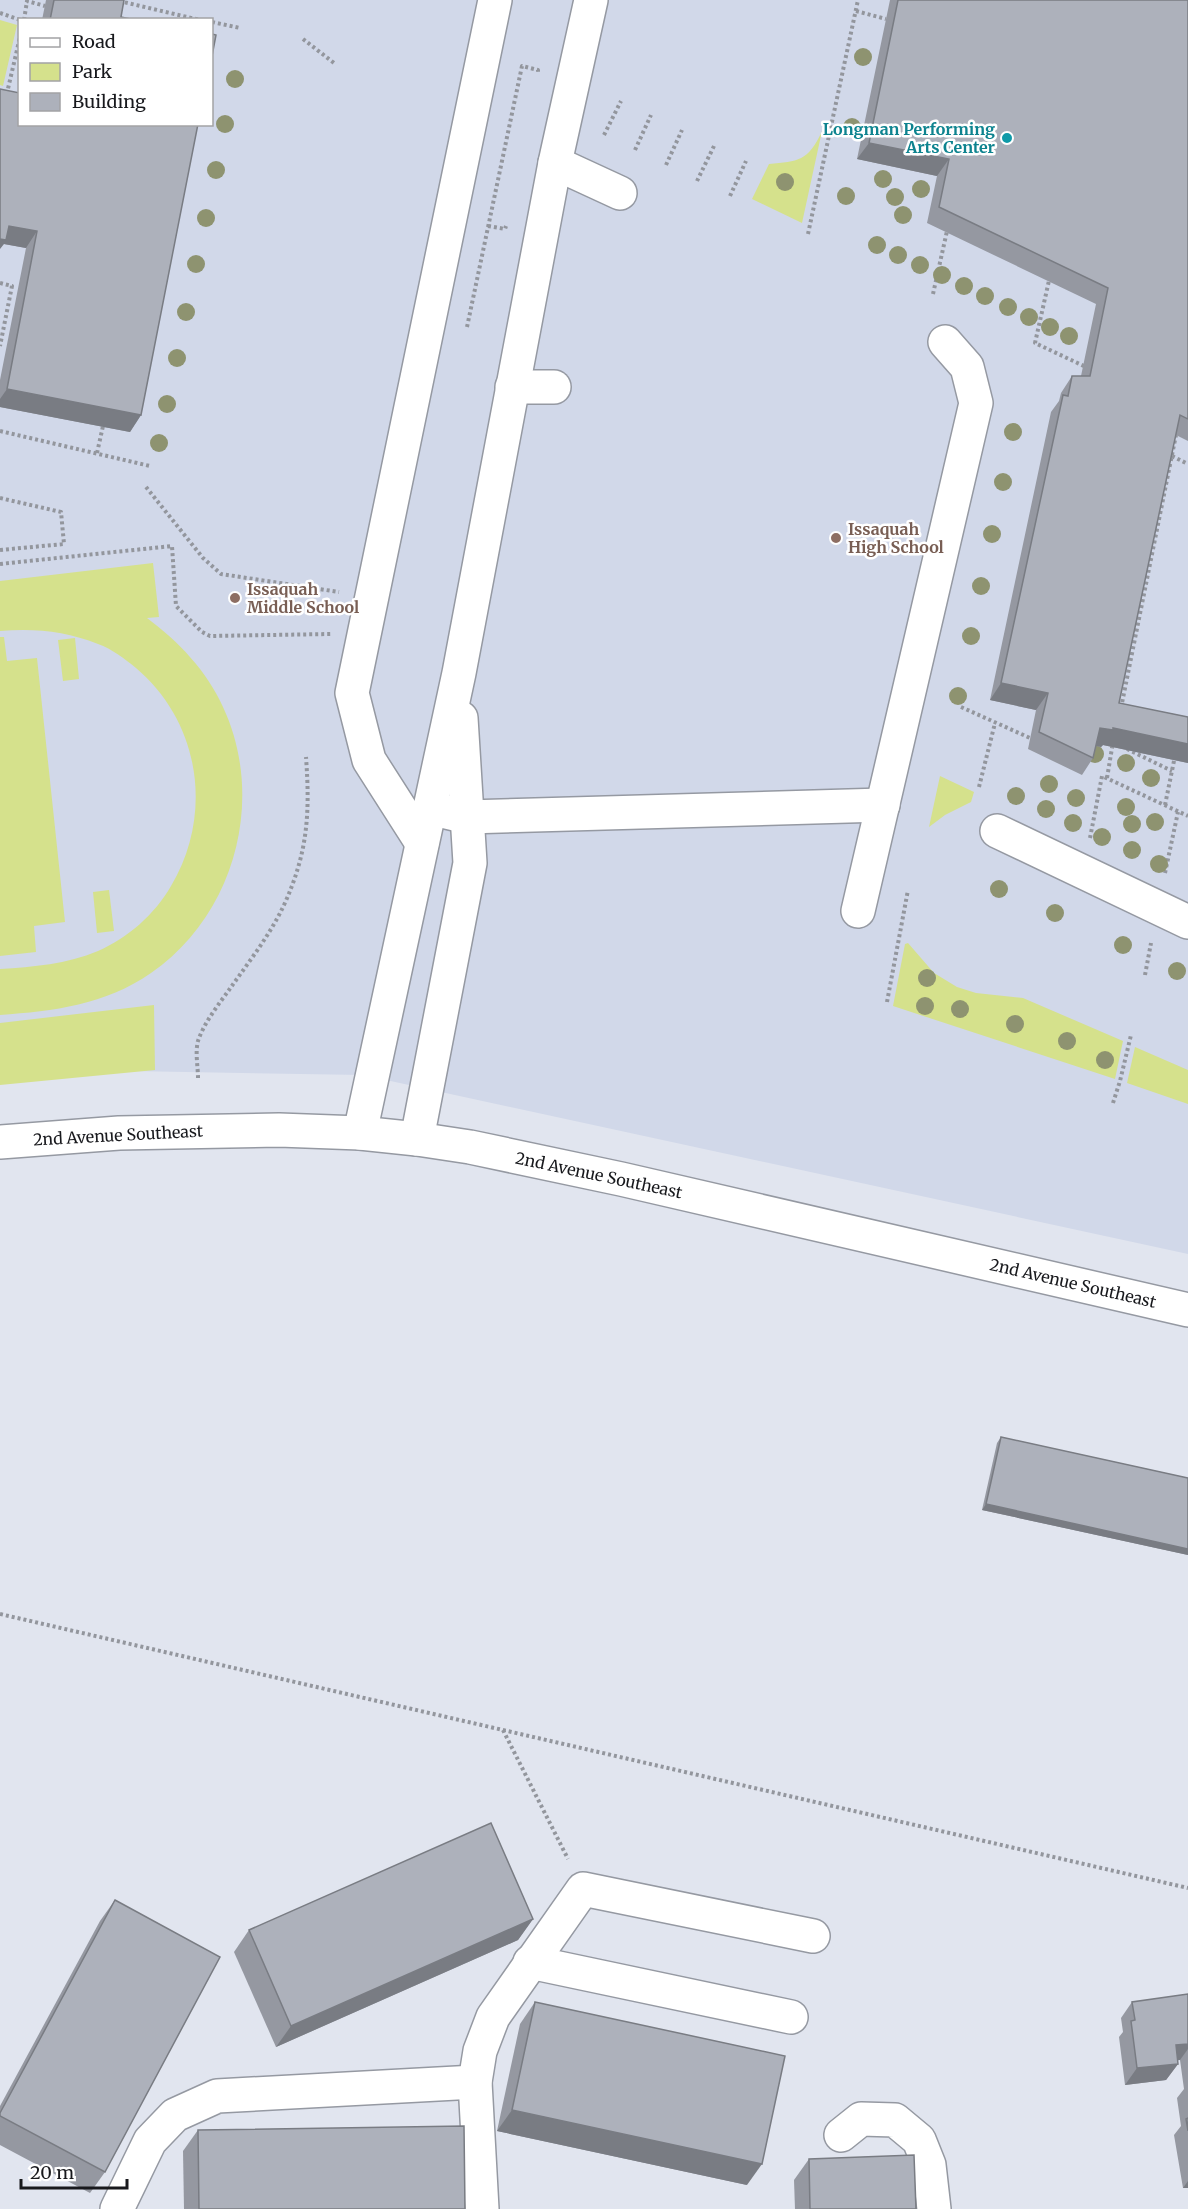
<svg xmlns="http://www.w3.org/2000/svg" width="1188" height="2209" font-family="Merriweather,serif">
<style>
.built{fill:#d1d8e9;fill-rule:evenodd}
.green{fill:#d5e18c}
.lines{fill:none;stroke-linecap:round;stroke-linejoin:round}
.minor-casing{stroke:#9599a2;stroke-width:36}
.path{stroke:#93969d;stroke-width:4;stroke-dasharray:3 3;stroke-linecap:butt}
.minor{stroke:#fff;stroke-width:33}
.tree{fill:#8e9370}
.wall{fill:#9598a1}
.shaded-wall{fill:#797c83}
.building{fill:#adb1bb;stroke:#797c83;stroke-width:1.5}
.culture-dot{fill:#0f9aa8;stroke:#fff;stroke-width:2}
.education-dot{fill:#8d6e63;stroke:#fff;stroke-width:2}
.labels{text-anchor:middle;stroke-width:5;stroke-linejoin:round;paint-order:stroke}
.culture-label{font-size:16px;font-weight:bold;fill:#0d838f;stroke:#fff;text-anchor:end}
.education-label{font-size:16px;font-weight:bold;fill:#785e54;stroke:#fff;text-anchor:start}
.street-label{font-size:16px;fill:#18191d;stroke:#fff}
</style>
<rect width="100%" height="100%" fill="#e1e5ef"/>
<!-- built -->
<path class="built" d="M0,0H1188V1254L363,1075L130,1071L0,1084ZM20,20H212V124H20Z"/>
<!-- green -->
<g class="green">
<polygon points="0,20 17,25 3,86 0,85"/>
<path d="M822,131L802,223L752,199L769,164C798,161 808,162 822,131Z"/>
<path d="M153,563L159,617L147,618C178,641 207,671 223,707C266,799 235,915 151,973C105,1005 54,1011 0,1015V969C33,967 67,964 98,951C128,938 155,914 171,886C214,814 200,722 136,668C125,659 112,649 98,644C66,631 34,628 0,631V581Z"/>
<polygon points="0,637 4,637 7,661 37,658 65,922 34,926 36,952 0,956"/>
<polygon points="75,638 79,679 63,681 58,640"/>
<polygon points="940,776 974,792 971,802 945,815 929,827"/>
<polygon points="109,890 114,931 97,933 93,892"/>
<polygon points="908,943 934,973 957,987 976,993 1023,998 1123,1041 1115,1079 893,1006 905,944"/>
<polygon points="154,1005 155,1070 0,1085 0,1023"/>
<polygon points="1135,1047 1188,1070 1188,1104 1127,1083"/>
</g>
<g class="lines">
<!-- minor casing -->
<g class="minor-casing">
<g id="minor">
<polyline points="555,163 620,193"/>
<polyline points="512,387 554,387"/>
<polyline points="446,812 467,817 883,805"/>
<polyline points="997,831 1188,922"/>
<polyline points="422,843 369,760 352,693 495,0"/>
<polyline points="858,911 976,403 967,367 945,342"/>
<polyline points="360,1133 459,673 555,163 591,0"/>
<polyline points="417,1139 470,863 461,718"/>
<polyline points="0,1142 119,1133 279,1130 360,1133 417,1139 470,1147 621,1179 1188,1310"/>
<polyline points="530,1962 791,2017"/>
<polyline points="841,2135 861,2119 895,2120 919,2140 929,2165 934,2209"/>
<polyline points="117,2209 150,2141 175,2115 217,2096 475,2082"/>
<polyline points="482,2209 475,2082 480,2051 493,2017 583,1889 813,1936"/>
</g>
</g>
<!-- path -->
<g class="path">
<polyline points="119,1 200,20"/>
<polyline points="856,11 886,19"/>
<polyline points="0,13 20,20"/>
<polyline points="24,20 27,1 45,6"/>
<polyline points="212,22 240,28"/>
<polyline points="303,39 334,63"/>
<polyline points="0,91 7,93 20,37"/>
<polyline points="604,135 621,101"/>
<polyline points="635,150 651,115"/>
<polyline points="666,165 682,130"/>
<polyline points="697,181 714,146"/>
<polyline points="730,196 746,161"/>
<polyline points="488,226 505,229 506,226"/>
<polyline points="808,234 858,0"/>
<polyline points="1050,276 1035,343 1086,367"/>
<polyline points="0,283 12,286 0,346"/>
<polyline points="933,294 947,231"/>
<polyline points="467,327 522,66 538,70 538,72"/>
<polyline points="0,431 150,466"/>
<polyline points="97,453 103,426"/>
<polyline points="1172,456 1188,464"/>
<polyline points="146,487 203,558 221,574 339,592"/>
<polyline points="0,498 61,512 64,544 0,550"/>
<polyline points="0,564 172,546 176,606 202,632 210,636 331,634"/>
<polyline points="961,707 1030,738"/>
<polyline points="1121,708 1176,435"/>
<polyline points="1127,749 1172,771"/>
<polyline points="1107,778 1113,742"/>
<polyline points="979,787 995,723"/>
<polyline points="1165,805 1175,756"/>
<polyline points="1090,838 1102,776 1188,816"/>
<polyline points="1165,873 1178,812"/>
<polyline points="1145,975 1151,943"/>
<polyline points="887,1002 908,890"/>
<path d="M198,1078C198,1067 195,1052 198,1041C204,1023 218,1005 229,990C248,963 270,935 284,905C308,852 310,813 306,757"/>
<polyline points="1113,1103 1120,1081 1131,1035"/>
<polyline points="0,1614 1188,1888"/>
<polyline points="503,1730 568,1859"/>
</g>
<!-- minor -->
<use href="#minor" class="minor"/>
</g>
<!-- trees -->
<g class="tree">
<circle cx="863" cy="57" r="9"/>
<circle cx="235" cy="79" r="9"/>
<circle cx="225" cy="124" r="9"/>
<circle cx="852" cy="127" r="9"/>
<circle cx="216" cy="170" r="9"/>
<circle cx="883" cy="179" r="9"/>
<circle cx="785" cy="182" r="9"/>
<circle cx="921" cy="189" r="9"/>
<circle cx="846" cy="196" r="9"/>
<circle cx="895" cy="197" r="9"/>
<circle cx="903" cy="215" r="9"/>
<circle cx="206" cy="218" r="9"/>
<circle cx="877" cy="245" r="9"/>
<circle cx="898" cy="255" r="9"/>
<circle cx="196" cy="264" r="9"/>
<circle cx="920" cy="265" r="9"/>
<circle cx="942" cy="275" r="9"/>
<circle cx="964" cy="286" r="9"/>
<circle cx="985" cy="296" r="9"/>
<circle cx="1008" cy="307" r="9"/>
<circle cx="186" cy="312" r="9"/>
<circle cx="1029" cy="317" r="9"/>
<circle cx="1050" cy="327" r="9"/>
<circle cx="1069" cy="336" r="9"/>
<circle cx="177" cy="358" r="9"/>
<circle cx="167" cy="404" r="9"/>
<circle cx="1013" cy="432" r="9"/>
<circle cx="159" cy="443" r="9"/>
<circle cx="1003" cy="482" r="9"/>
<circle cx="992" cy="534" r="9"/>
<circle cx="981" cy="586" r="9"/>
<circle cx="971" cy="636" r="9"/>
<circle cx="958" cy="696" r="9"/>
<circle cx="1095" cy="754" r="9"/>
<circle cx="1126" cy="763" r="9"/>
<circle cx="1151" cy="778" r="9"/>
<circle cx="1049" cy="784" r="9"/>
<circle cx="1016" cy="796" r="9"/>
<circle cx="1076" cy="798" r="9"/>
<circle cx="1126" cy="807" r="9"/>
<circle cx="1046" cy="809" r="9"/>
<circle cx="1155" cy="822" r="9"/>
<circle cx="1073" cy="823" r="9"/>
<circle cx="1132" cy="824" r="9"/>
<circle cx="1102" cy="837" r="9"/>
<circle cx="1132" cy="850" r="9"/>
<circle cx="1159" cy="864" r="9"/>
<circle cx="999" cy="889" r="9"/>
<circle cx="1055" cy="913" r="9"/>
<circle cx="1123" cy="945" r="9"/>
<circle cx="1177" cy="971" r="9"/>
<circle cx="927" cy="978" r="9"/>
<circle cx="925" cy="1006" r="9"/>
<circle cx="960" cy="1009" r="9"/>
<circle cx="1015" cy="1024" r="9"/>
<circle cx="1067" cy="1041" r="9"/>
<circle cx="1105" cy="1060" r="9"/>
</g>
<!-- wall -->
<g class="wall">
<polygon points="46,0 124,0 121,17 135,20 42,20"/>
<polygon points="890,0 1188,0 1188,441 1176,435 1119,703 1188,717 1188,763 1103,745 1101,747 1096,746 1093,758 1082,775 1028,749 1036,710 990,700 1051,412 1059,401 1061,393 1072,376 1081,376 1096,304 927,223 937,176 857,159"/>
<polygon points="0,89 141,415 130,432 0,407 0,380 26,248 4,244"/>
<polygon points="1001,1437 1188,1478 1188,1555 982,1510 997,1443"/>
<polygon points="115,1900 105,2172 90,2193 0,2145 0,2106 100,1921"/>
<polygon points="533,1919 518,1940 276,2047 234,1952 249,1930"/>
<polygon points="1188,1994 1188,2188 1183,2188 1174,2135 1181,2126 1177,2098 1184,2089 1180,2060 1177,2060 1178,2064 1166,2080 1125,2085 1119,2037 1123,2032 1121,2018 1132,2002"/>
<polygon points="535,2002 747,2185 497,2131 520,2024"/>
<polygon points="198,2130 465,2209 184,2209 183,2151"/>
<polygon points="809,2159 916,2209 795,2209 794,2180"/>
</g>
<!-- shaded-wall -->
<g class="shaded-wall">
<polygon points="869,143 949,159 937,176 857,159"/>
<polygon points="9,226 37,231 26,248 4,244 0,249 0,238"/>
<polygon points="7,389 141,415 130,432 0,407 0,399"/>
<polygon points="1001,683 1048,693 1036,710 990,700"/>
<polygon points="1100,728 1113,728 1188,744 1188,763 1103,745 1101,747 1088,744"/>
<polygon points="986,1504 1188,1549 1188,1555 982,1510"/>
<polygon points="533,1919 518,1940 276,2047 291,2026"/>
<polygon points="1188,2044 1188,2049 1180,2060 1164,2062 1176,2045"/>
<polygon points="1178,2064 1166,2080 1125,2085 1137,2068"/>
<polygon points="512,2110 762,2164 747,2185 497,2131"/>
<polygon points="1188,2181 1188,2188 1183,2188"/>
</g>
<!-- building -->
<g class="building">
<polygon points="54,0 124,0 121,17 135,20 50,20"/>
<polygon points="898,0 1188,0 1188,419 1180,415 1119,703 1188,717 1188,744 1113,728 1113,730 1100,728 1093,758 1039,732 1048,693 1001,683 1063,395 1068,396 1072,376 1090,376 1108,288 939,207 949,159 869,143"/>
<polygon points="212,34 216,35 212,56"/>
<polygon points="0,89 20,93 20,124 198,124 141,415 7,389 37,231 9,226 6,240 0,239"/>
<polygon points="1001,1437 1188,1478 1188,1549 986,1504"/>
<polygon points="491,1823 533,1919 291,2026 249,1930"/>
<polygon points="115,1900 220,1957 105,2172 0,2116 0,2113"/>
<polygon points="1188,1994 1188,2044 1176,2045 1178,2064 1137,2068 1131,2021 1135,2020 1132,2002"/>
<polygon points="535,2002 785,2056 762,2164 512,2110"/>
<polygon points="1188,2118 1188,2131 1186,2119"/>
<polygon points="464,2126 465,2209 199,2209 198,2130"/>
<polygon points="914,2155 916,2209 810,2209 809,2159"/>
</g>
<!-- markers -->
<circle class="culture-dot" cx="1007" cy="138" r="6"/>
<g class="education-dot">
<circle cx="836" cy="538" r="6"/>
<circle cx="235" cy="598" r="6"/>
</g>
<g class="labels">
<!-- culture labels -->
<g class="culture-label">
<text x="995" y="135">Longman Performing<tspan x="995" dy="18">Arts Center</tspan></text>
</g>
<!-- education labels -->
<g class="education-label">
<text x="848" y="535">Issaquah<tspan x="848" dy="18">High School</tspan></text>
<text x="247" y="595">Issaquah<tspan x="247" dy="18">Middle School</tspan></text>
</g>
<!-- street labels -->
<g class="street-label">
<text transform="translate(118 1135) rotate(-3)" y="6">2nd Avenue Southeast</text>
<text transform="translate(599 1175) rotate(12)" y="6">2nd Avenue Southeast</text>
<text transform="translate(1073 1283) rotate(13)" y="6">2nd Avenue Southeast</text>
</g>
</g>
<!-- legend -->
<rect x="18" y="18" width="195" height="108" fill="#ffffff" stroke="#a3a3a5" stroke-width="1.5"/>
<rect x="30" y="38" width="30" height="9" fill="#ffffff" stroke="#a3a3a5" stroke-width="1.5"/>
<text x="72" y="48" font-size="18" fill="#18191d">Road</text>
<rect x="30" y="63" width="30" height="18" fill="#d5e18c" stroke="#a3a3a5" stroke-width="1.5"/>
<text x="72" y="78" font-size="18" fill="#18191d">Park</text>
<rect x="30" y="93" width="30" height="18" fill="#adb1bb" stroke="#a3a3a5" stroke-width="1.5"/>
<text x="72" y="108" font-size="18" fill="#18191d">Building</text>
<!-- scale -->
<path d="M21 2179v9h106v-9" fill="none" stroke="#18191d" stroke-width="3"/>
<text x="30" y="2179" font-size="18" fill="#18191d" stroke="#ffffff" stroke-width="4.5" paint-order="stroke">20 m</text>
</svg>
